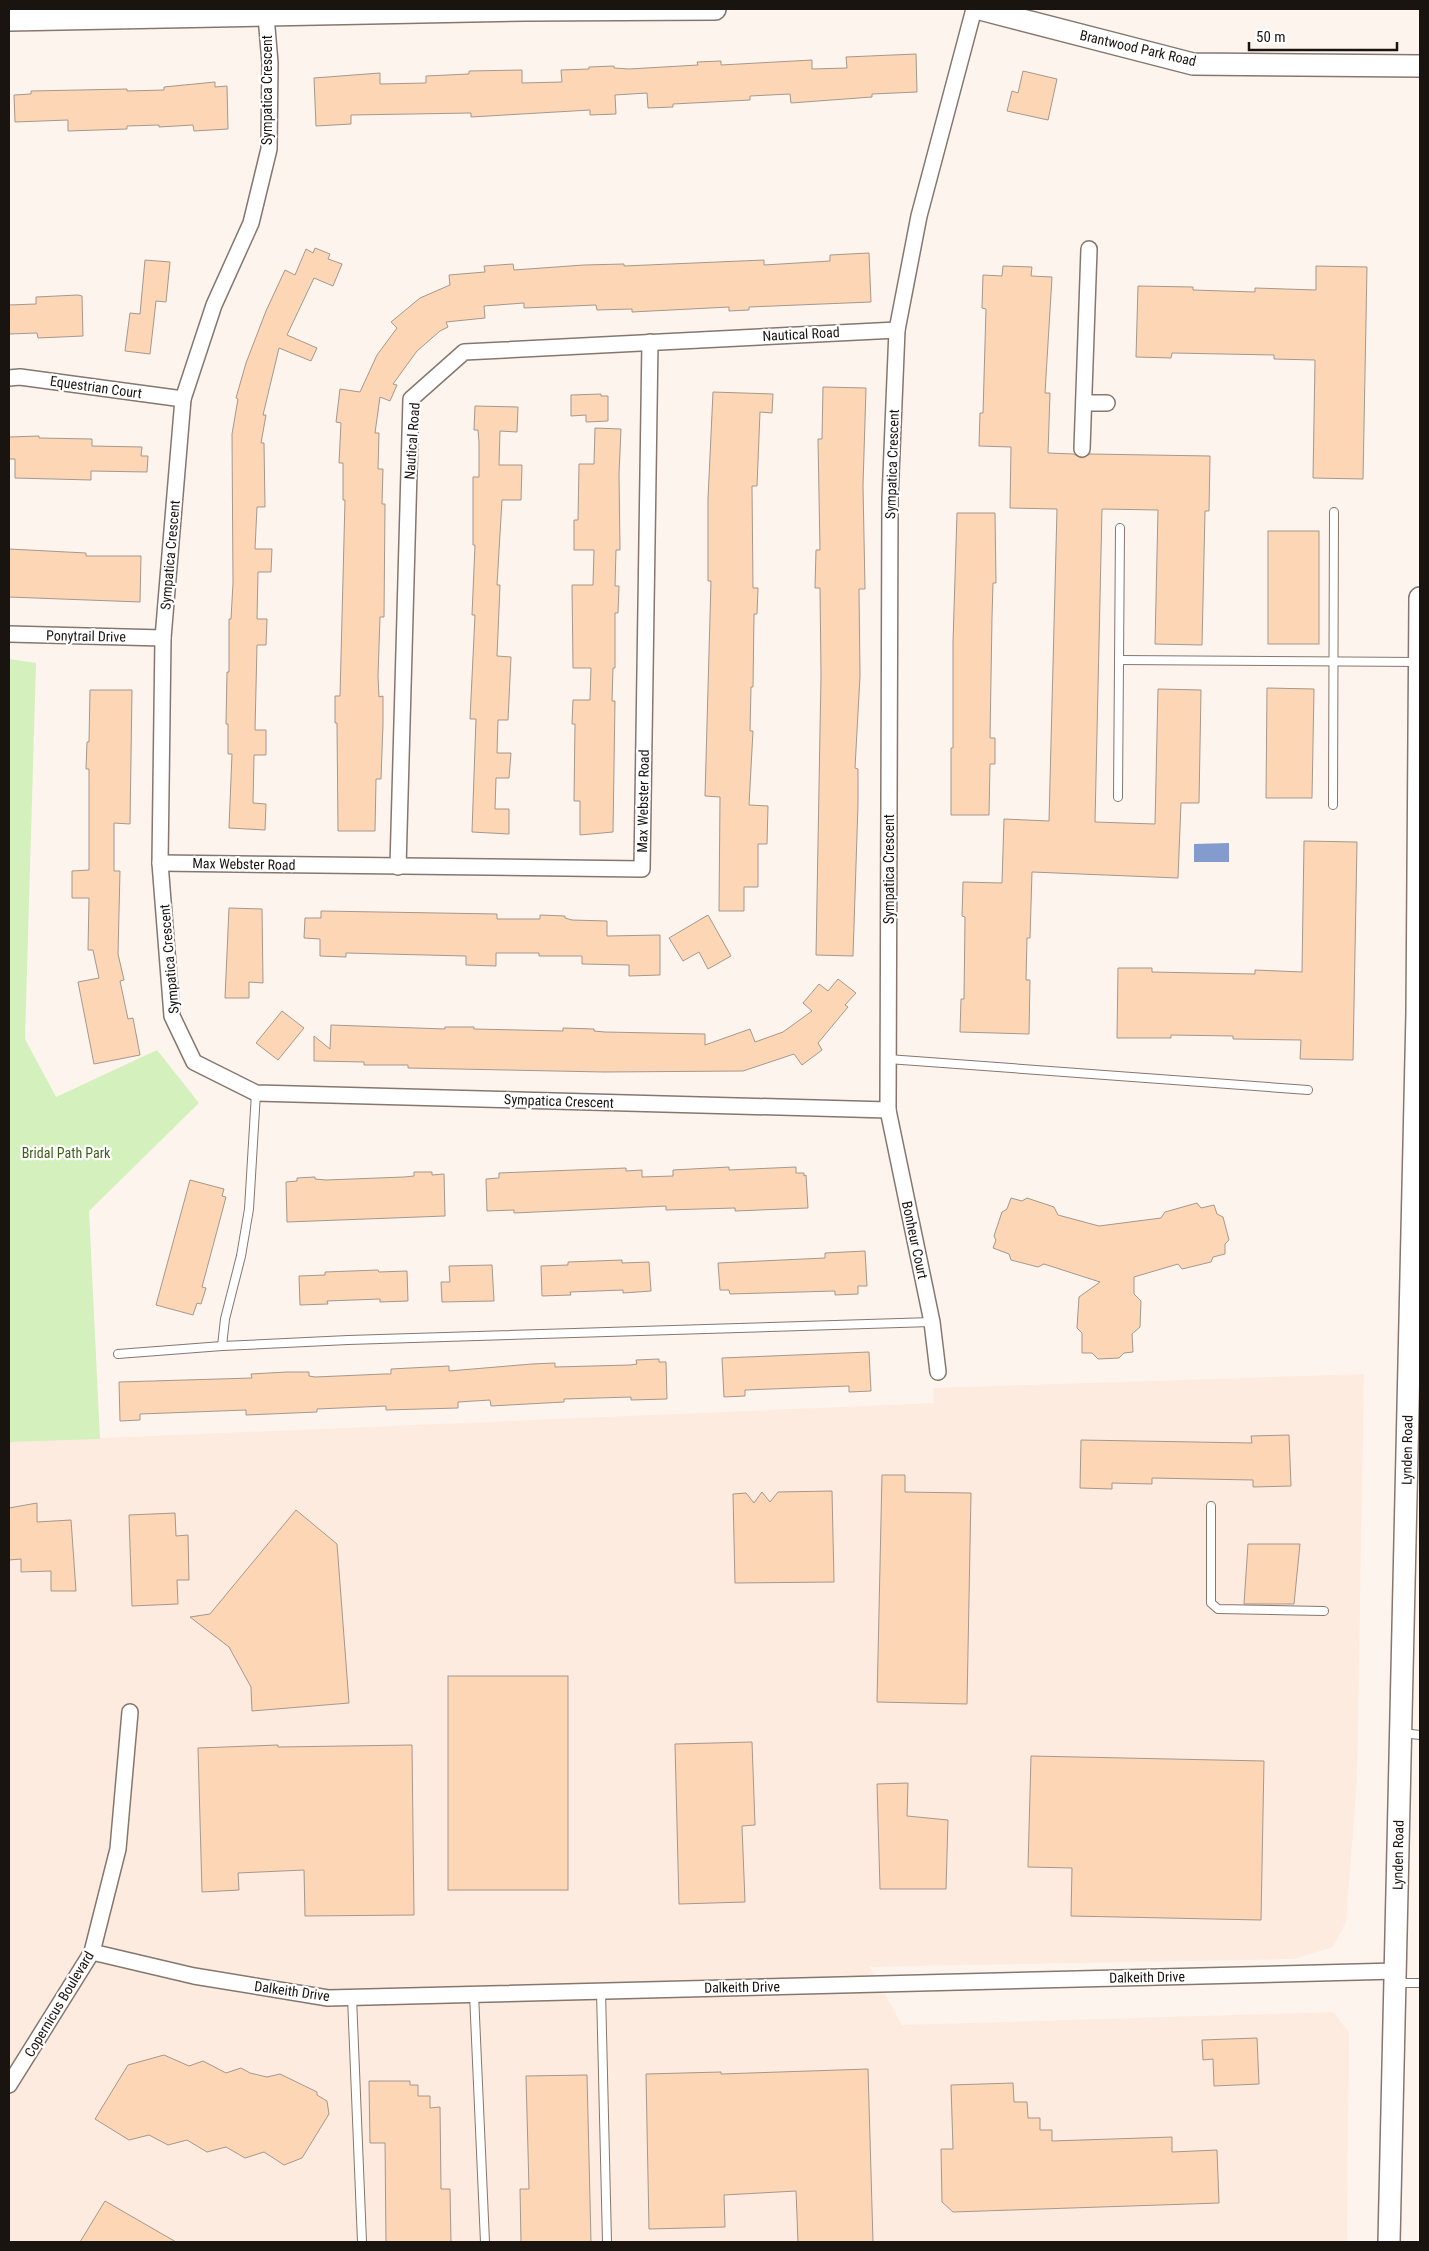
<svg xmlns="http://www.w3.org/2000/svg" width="1429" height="2251" font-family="'Roboto Condensed',sans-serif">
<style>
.built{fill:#feebdf}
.green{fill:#d3f0bd}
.water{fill:#839ccd}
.building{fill:#fdd6b5;stroke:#a5988d}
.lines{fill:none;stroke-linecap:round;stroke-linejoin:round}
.lane-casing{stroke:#85776e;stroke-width:10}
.street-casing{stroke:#85776e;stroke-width:18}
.secondary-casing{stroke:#85776e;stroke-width:24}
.lane{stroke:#fff;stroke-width:8}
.street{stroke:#fff;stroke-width:15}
.secondary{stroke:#fff;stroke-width:21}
.labels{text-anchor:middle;stroke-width:4.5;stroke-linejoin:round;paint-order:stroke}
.street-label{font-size:14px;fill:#1a1411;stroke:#fff}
.park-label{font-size:14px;fill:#3c5f16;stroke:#fff}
</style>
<rect width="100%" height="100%" fill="#fef4ee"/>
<!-- built -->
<polygon class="built" points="1364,1374 1357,1780 1346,1922 1333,1947 1294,1959 870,1967 902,2025 1333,2012 1349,2032 1347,2242 9,2242 9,1442 934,1403 933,1388"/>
<!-- green -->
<polygon class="green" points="9,659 36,663 25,1039 56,1097 157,1050 199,1103 89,1211 100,1439 9,1442"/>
<!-- water -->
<polygon class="water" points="1229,843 1229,862 1194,862 1194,844"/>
<!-- building -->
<g class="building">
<polygon points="916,54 917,92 872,94 872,97 791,103 790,94 750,96 750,100 673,104 673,107 648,108 647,93 615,95 616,114 590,115 590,110 471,117 471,113 351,115 351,124 316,126 314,78 380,73 380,84 426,83 426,76 469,74 469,71 522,70 522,83 562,82 561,70 589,69 589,67 614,66 614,68 629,69 698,65 697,62 721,61 721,65 812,60 812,69 847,68 846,57"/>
<polygon points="1023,71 1057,79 1048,120 1007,111 1012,91 1018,93"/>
<polygon points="215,82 215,87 227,86 228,129 194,131 193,125 159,127 159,125 127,126 127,129 68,131 68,120 15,122 14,95 31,94 31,91 127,89 127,91 164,90 164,87"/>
<polygon points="315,248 330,254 328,259 342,264 333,286 314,278 287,335 317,348 311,361 279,348 263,415 266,415 261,443 264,443 265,507 257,507 255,549 272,549 271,572 258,572 257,619 267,619 266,645 257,645 255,730 266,730 266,755 254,755 253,803 266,804 265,830 229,828 232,754 228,754 228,724 226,724 227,672 229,672 229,619 231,619 233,583 232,434 238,399 236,398 246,363 266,311 285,270 295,275 306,249 313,253"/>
<polygon points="869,253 871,302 749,307 749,310 729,311 729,307 632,312 632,309 597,310 596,305 524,308 524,303 484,306 485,318 446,322 448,327 440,331 417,351 393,384 397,385 390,401 380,397 375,433 379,433 378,469 383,469 382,504 385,504 384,617 380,617 378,676 379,697 383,696 383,724 381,779 376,779 375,831 338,831 337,723 335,723 335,696 340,696 345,500 343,500 343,463 339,463 341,423 336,422 340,389 360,392 377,355 397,328 391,322 420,298 450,285 449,275 485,272 484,266 513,264 514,270 584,265 624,264 624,266 764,260 764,265 830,261 830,255"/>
<polygon points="145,260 170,262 166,302 156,301 150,354 125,351 130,313 140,314"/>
<polygon points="1003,266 1032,267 1031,276 1052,277 1045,393 1050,393 1048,453 1074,454 1082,458 1090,454 1210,456 1209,511 1205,511 1202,645 1155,644 1158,510 1102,509 1095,822 1155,824 1158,689 1201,690 1199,803 1181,803 1178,878 1032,872 1030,938 1027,938 1026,980 1030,980 1029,1034 960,1032 961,999 964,999 965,917 962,916 963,882 1002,883 1004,819 1049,821 1057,509 1010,508 1011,447 979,446 980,413 983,413 986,309 982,308 983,275 1002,276"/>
<polygon points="1316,266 1367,267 1363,479 1313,478 1315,360 1274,359 1274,355 1172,353 1171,358 1136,357 1138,286 1193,287 1193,290 1255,292 1255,288 1316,290"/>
<polygon points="78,295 82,296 83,336 38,338 37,333 9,334 9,305 36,304 36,297"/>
<polygon points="823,387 866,388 863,485 865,589 859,589 860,676 855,768 858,769 858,804 853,956 816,955 821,676 820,588 815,588 816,550 820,550 818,439 822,439"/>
<polygon points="713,392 773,394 772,413 760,412 757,486 752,486 753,588 758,588 757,614 754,614 753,687 751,687 750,731 753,731 749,805 768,806 767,844 758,844 758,887 744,887 744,911 719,911 720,797 705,796 711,581 708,581 708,499"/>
<polygon points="601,394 601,396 608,396 608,421 586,422 586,415 571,416 571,395"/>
<polygon points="475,406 518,407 517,432 500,431 499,465 522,465 521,500 502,500 497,585 500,585 497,656 511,657 508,720 498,720 497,753 511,753 509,778 496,778 495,809 509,809 509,834 472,832 476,719 470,719 475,615 472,615 475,545 473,545 473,477 479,477 479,442 478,430 474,430"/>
<polygon points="595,428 621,429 619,474 620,550 616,550 615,586 619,586 618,613 615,613 615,668 613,668 612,701 615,701 613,832 580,835 580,801 574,801 575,724 572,724 573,700 590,700 591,668 573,668 572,585 593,585 594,550 574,550 574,520 578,520 579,464 594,464"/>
<polygon points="39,436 39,438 92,439 92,446 142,447 141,456 148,456 147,472 91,471 91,480 15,478 15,459 9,459 9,437"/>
<polygon points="957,513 995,513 996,583 993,583 992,618 990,738 995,738 995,764 990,764 989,815 951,815 951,748 953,748 953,642"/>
<rect x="1268" y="531" width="51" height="113"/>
<polygon points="9,549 86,553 86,556 141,556 140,602 9,597"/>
<polygon points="1267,688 1314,689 1312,798 1266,798"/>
<polygon points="90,690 132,690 130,824 114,823 114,871 120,871 118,954 124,980 120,981 128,1019 133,1018 140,1055 94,1064 78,982 99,978 93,950 88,950 89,898 72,898 72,871 89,870 89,769 86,769 87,742 89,742"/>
<polygon points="1304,841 1357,842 1353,1060 1300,1059 1301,1040 1233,1039 1233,1036 1171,1035 1171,1038 1117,1038 1118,968 1152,968 1152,972 1255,974 1255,970 1302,972"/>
<polygon points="229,908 262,909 263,983 249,982 249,998 225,998"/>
<polygon points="321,911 497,914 497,919 540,919 540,915 565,916 565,918 572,920 607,921 607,936 660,935 660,975 629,976 629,965 582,964 582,956 539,956 539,953 496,953 496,966 466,965 466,956 346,953 346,957 320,956 320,939 304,938 305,918 321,918"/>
<polygon points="708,915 731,956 708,969 699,952 683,961 669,938"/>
<polygon points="838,979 856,993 845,1005 848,1007 818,1043 822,1050 802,1065 794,1054 743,1071 604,1072 408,1068 408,1065 364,1065 364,1062 314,1061 314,1036 330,1049 331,1025 445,1029 445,1027 474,1027 474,1029 563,1031 563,1028 594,1029 594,1031 605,1032 705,1034 705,1045 750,1029 755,1042 783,1032 812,1011 803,1003 819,984 828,991"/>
<polygon points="282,1011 304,1028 278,1060 256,1043"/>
<polygon points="729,1167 729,1170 796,1167 796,1173 804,1173 804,1176 806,1175 808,1208 735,1211 735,1208 666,1210 666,1206 514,1213 514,1210 487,1211 486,1179 499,1178 499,1173 626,1168 626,1171 642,1170 642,1177 673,1176 673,1170"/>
<polygon points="414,1172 432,1172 432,1175 444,1174 445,1216 287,1222 286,1182 297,1181 297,1178 315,1177 315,1179 326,1180 404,1177 414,1176"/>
<polygon points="190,1180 224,1189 222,1196 226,1197 202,1287 206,1288 201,1304 197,1303 193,1315 156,1305"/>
<polygon points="1011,1198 1022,1201 1027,1198 1054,1207 1058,1215 1099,1226 1161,1218 1165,1212 1197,1203 1201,1208 1214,1205 1217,1214 1223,1217 1229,1240 1225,1244 1225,1254 1213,1257 1211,1262 1182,1269 1178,1264 1134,1277 1134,1294 1141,1301 1140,1327 1132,1334 1133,1352 1124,1353 1119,1358 1098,1359 1092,1353 1082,1353 1082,1333 1077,1328 1079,1297 1100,1282 1044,1264 1038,1267 1011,1260 1009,1254 993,1248 996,1240 994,1236 1002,1212 1007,1209"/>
<polygon points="865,1251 867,1286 858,1286 858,1294 835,1295 835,1291 730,1294 729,1290 720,1290 718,1263 825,1258 825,1253"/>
<polygon points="622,1260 622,1263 649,1262 651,1291 623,1293 623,1290 570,1292 571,1295 542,1296 541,1266 568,1265 568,1262"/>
<polygon points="492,1265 494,1301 442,1302 441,1282 450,1282 449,1266"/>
<polygon points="378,1270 379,1272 407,1271 408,1301 380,1302 380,1299 327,1301 328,1304 300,1305 299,1276 325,1275 325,1272"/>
<polygon points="869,1352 871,1391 849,1392 849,1386 745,1390 745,1396 724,1397 722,1358"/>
<polygon points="659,1359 659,1362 666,1362 667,1399 631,1400 631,1397 564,1399 564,1402 491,1406 490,1400 458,1402 458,1408 386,1410 386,1406 317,1409 317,1412 246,1415 246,1410 140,1414 140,1420 120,1421 119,1382 252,1378 251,1374 287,1372 309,1372 309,1376 315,1377 384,1374 391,1374 391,1369 449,1366 449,1371 532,1364 555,1363 555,1367 630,1365 637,1364 636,1360"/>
<polygon points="1289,1435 1291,1486 1253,1487 1253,1480 1152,1478 1152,1484 1112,1483 1112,1489 1080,1488 1081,1440 1252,1443 1251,1436"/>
<polygon points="882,1475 905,1475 905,1492 971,1493 967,1704 877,1702"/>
<polygon points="832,1491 834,1582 735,1583 733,1494 746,1493 754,1503 762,1492 770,1502 778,1492"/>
<polygon points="37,1503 37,1522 71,1520 76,1591 51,1591 51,1571 21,1572 21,1559 9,1560 9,1508"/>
<polygon points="296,1510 337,1544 349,1703 252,1711 251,1687 229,1647 190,1617 210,1614"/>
<polygon points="175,1513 176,1536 188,1535 189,1580 177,1580 178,1604 132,1606 129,1515"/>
<polygon points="1248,1544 1300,1544 1294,1604 1244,1604"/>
<rect x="448" y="1676" width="120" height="214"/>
<polygon points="752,1742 755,1825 742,1826 745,1902 679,1904 675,1744"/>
<polygon points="278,1745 278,1747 412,1745 414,1915 305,1916 304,1870 238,1873 239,1890 202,1892 198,1748"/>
<polygon points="1031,1756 1264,1761 1261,1920 1071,1916 1072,1868 1028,1867"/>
<polygon points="908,1783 907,1816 948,1820 946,1889 880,1889 877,1784"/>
<polygon points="1257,2038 1259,2084 1214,2086 1213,2059 1203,2060 1202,2040"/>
<polygon points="164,2055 189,2066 203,2061 226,2073 241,2068 250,2073 267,2077 280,2074 317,2092 317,2095 327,2101 329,2114 302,2158 284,2165 264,2152 245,2158 226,2147 207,2152 187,2140 168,2145 149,2135 129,2140 95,2119 128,2065"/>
<polygon points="868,2069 873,2242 798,2242 796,2191 724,2195 725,2227 649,2229 646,2074 721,2072 721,2074"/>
<polygon points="587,2075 591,2242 521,2242 520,2189 529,2189 526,2076"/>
<polygon points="369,2081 410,2081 410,2085 418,2085 418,2096 430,2096 430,2108 440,2107 441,2189 450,2189 451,2242 386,2242 385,2143 370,2143"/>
<polygon points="1013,2083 1014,2102 1027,2102 1028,2118 1040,2118 1040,2130 1052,2130 1052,2141 1172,2137 1172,2152 1217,2150 1219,2203 953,2212 942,2202 941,2149 953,2149 951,2085"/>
<polygon points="105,2201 176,2242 80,2242"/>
</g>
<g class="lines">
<!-- lane casing -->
<g class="lane-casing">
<g id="lane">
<polyline points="1119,660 1419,662"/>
<polyline points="1118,797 1120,528"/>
<polyline points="1333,805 1334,512"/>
<polyline points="888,1059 1308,1090"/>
<polyline points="222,1346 225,1319 241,1256 249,1209 256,1093"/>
<polyline points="118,1354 222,1346 348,1340 932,1322"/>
<polyline points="1211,1506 1211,1603 1218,1609 1324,1611"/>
<polyline points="1402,1733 1420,1735"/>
<polyline points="1396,1983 1420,1983"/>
<polyline points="601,1991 607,2242"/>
<polyline points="474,1994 485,2242"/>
<polyline points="352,1997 362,2242"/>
</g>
</g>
<!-- street casing -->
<g class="street-casing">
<g id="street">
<polyline points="266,16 270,63 269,149 251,223 214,305 183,399 163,638 160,863 172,1016 194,1062 256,1093 888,1110"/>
<polyline points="9,378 20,377 183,399"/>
<polyline points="1084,403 1107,403"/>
<polyline points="1082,449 1089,249"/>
<polyline points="9,634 163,638"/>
<polyline points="160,863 642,869 650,342"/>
<polyline points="398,867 411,399 464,352 897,330"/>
<polyline points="938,1372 932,1322 888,1110 890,499 897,330 919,216 974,9"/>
<polyline points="92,1952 194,1976 328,1998 1396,1971"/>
<polyline points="9,2085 92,1952 118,1849 130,1712"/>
</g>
</g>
<!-- secondary casing -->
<g class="secondary-casing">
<g id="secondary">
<polyline points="980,9 1193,64 1420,66"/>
<polyline points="9,20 525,10 715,9"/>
<polyline points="1389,2242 1417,1013 1420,598"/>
</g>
</g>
<!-- lane -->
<use href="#lane" class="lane"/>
<!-- street -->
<use href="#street" class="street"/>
<!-- secondary -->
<use href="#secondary" class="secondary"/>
</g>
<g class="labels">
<!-- street labels -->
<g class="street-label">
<text transform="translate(1138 48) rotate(13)" y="5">Brantwood Park Road</text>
<text transform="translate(267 90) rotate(-90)" y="5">Sympatica Crescent</text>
<text transform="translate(801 334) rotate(-3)" y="5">Nautical Road</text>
<text transform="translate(96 387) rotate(8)" y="5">Equestrian Court</text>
<text transform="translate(412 441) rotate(-86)" y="5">Nautical Road</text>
<text transform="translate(892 464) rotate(-88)" y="5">Sympatica Crescent</text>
<text transform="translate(170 555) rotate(-85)" y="5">Sympatica Crescent</text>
<text transform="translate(86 636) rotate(1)" y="5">Ponytrail Drive</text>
<text transform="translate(643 801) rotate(-89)" y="5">Max Webster Road</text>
<text transform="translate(244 864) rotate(1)" y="5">Max Webster Road</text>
<text transform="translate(889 869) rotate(-90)" y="5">Sympatica Crescent</text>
<text transform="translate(169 959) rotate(-95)" y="5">Sympatica Crescent</text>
<text transform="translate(559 1101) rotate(2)" y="5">Sympatica Crescent</text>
<text transform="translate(915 1240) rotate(78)" y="5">Bonheur Court</text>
<text transform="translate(1407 1450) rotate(-89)" y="5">Lynden Road</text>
<text transform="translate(1398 1855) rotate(-89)" y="5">Lynden Road</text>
<text transform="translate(1147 1977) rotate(-1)" y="5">Dalkeith Drive</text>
<text transform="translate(742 1987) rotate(-1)" y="5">Dalkeith Drive</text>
<text transform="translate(292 1991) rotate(8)" y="5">Dalkeith Drive</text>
<text transform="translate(59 2004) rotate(-59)" y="5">Copernicus Boulevard</text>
</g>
<!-- park labels -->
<g class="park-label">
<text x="66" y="1158">Bridal Path Park</text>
</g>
</g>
<!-- border -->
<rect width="1429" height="2251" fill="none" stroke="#1a1411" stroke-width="20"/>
<!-- scale -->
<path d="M1249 42v8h148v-8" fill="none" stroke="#1a1411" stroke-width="2.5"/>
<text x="1256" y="42" font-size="15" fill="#1a1411" stroke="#ffffff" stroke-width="4" paint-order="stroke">50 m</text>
</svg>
